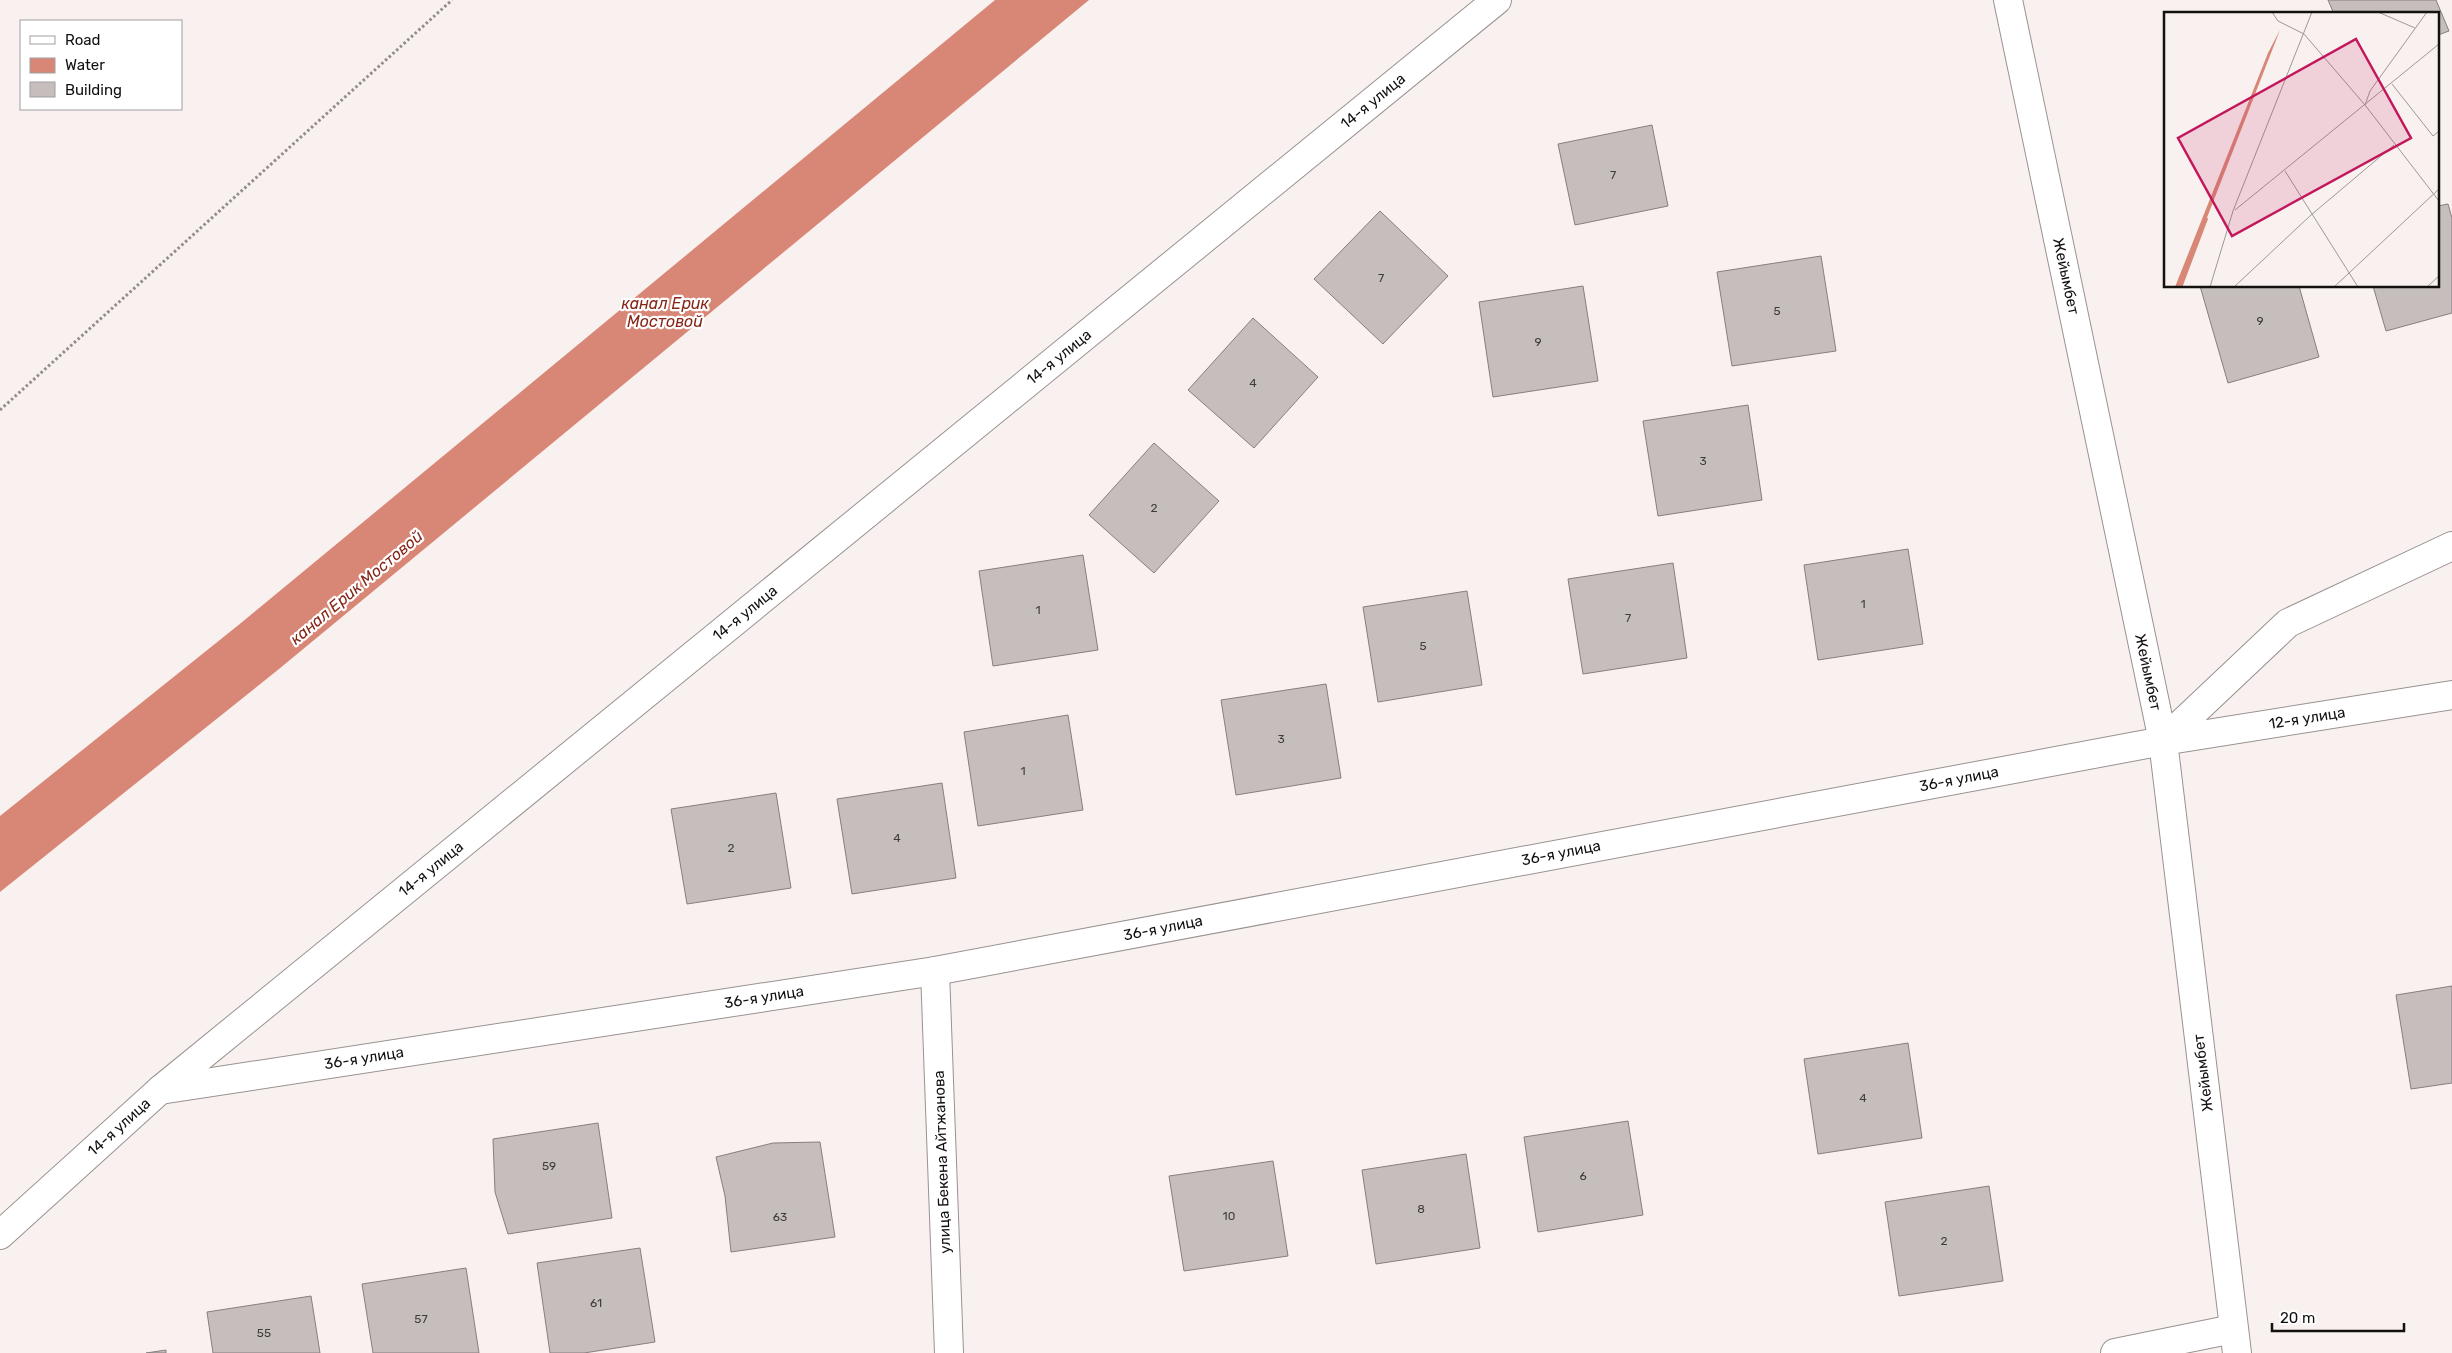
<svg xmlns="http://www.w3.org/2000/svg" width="2452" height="1353" font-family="Rubik,sans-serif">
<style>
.water{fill:#d88777}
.building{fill:#c6bebd;stroke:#867f7e}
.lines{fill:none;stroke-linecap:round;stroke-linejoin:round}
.minor-casing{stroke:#999290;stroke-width:30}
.path{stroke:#928c8b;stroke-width:3;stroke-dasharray:2.5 2.5;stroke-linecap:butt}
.minor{stroke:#fff;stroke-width:28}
.labels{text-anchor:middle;stroke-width:4.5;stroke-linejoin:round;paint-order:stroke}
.number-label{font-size:12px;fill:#403c3b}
.street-label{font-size:15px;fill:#131010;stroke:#fff}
.water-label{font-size:16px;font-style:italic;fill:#862617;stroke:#fff}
.inset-river{fill:none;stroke:#d88777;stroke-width:2.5}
.inset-road{fill:none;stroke:#9d9796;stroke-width:1}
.view{fill:#c2185b;fill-opacity:0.15;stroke:#c2185b;stroke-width:2.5}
.inset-edge{fill:none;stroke:#131010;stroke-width:2.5}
</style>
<rect width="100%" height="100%" fill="#f9f1ef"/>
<!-- water -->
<polygon class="water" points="995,0 1089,0 279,669 0,892 0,816 241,623"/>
<!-- building -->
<g class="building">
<polygon points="2328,0 2436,0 2449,31 2438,35 2438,14 2334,14"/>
<polygon points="1652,125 1668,206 1575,225 1558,144"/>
<polygon points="2448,204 2452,218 2452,313 2386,331 2373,286 2438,286 2438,206"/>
<polygon points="1380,211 1448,276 1383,344 1314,279"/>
<polygon points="1821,256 1836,351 1732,366 1717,272"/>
<polygon points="1583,286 1598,381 1493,397 1479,302"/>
<polygon points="2200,286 2299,286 2319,357 2228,383"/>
<polygon points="1253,318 1318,377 1254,448 1188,390"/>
<polygon points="1748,405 1762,500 1658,516 1643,421"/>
<polygon points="1154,443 1219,501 1154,573 1089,515"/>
<polygon points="1908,549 1923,644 1818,660 1804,565"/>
<polygon points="1083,555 1098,650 993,666 979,571"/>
<polygon points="1673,563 1687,658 1583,674 1568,579"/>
<polygon points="1467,591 1482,685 1378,702 1363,607"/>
<polygon points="1326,684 1341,778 1236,795 1221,700"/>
<polygon points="1068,715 1083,810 978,826 964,732"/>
<polygon points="942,783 956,878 852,894 837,799"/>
<polygon points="776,793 791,888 687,904 671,809"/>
<polygon points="2452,986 2452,1083 2411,1089 2396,995"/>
<polygon points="1908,1043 1922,1138 1818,1154 1804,1059"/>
<polygon points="1628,1121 1643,1215 1538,1232 1524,1137"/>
<polygon points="598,1123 612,1218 508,1234 495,1192 493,1139"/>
<polygon points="820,1142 835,1237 731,1252 725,1196 716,1157 773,1143"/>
<polygon points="1466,1154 1480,1248 1376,1264 1362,1170"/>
<polygon points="1273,1161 1288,1256 1184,1271 1169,1176"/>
<polygon points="1989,1186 2003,1281 1899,1296 1885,1202"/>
<polygon points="640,1248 655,1342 584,1353 550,1353 537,1263"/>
<polygon points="466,1268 479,1353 373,1353 362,1284"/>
<polygon points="311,1296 320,1353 213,1353 207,1312"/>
<polygon points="166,1350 166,1353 146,1353"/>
</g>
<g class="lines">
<!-- minor casing -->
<g class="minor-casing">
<g id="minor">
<polyline points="2008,0 2163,741 2237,1353"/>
<polyline points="2163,741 2288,623 2452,546"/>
<polyline points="935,971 949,1353"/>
<polyline points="160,1090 935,971 2163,741 2452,695"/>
<polyline points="0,1235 160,1090 1497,0"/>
<polyline points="2115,1353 2233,1329"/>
</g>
</g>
<!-- path -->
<polyline class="path" points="0,410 452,0"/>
<!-- minor -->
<use href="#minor" class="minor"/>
</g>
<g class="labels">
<!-- number labels -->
<g class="number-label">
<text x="1613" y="179">7</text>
<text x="1381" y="282">7</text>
<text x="1777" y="315">5</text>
<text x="2260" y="325">9</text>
<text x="1538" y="346">9</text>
<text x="1253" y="387">4</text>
<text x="1703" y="465">3</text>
<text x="1154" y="512">2</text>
<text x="1863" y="608">1</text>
<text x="1038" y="614">1</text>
<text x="1628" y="622">7</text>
<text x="1423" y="650">5</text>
<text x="1281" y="743">3</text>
<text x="1023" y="775">1</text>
<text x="897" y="842">4</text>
<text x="731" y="852">2</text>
<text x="1863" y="1102">4</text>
<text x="549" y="1170">59</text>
<text x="1583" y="1180">6</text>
<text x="1421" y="1213">8</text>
<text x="1229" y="1220">10</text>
<text x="780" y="1221">63</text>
<text x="1944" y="1245">2</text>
<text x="596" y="1307">61</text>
<text x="421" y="1323">57</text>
<text x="264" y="1337">55</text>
</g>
<!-- street labels -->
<g class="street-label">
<text transform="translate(1373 101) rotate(-39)" y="5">14-я улица</text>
<text transform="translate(2066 276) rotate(78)" y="5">Жейымбет</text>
<text transform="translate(1059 357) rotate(-39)" y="5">14-я улица</text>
<text transform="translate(745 613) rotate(-39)" y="5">14-я улица</text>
<text transform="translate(2148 672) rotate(78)" y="5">Жейымбет</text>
<text transform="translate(2307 718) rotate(-9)" y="5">12-я улица</text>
<text transform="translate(1959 779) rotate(-11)" y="5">36-я улица</text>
<text transform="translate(1561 853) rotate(-11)" y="5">36-я улица</text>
<text transform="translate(431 869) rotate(-39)" y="5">14-я улица</text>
<text transform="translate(1163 928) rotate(-11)" y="5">36-я улица</text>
<text transform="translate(764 997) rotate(-9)" y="5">36-я улица</text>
<text transform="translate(364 1058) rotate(-9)" y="5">36-я улица</text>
<text transform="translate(2203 1073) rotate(-97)" y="5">Жейымбет</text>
<text transform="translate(119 1127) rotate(-42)" y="5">14-я улица</text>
<text transform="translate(942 1162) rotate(-92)" y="5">улица Бекена Айтжанова</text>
</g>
<!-- water labels -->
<g class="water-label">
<text x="665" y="309">канал Ерик<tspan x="665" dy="18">Мостовой</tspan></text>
<text transform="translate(356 587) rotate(-40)" y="6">канал Ерик Мостовой</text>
</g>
</g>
<!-- overview -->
<g transform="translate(2164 12)">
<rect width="275" height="275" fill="#f9f1ef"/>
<path d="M116,18L16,275H11L104,41Z" fill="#d88777"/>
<path class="inset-river" d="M17,275L43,206"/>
<path class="inset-road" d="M108,0L114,9L140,22L201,93L275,189M214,0L251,16M228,72L269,124L275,119M201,93L206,79L263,0M121,159L194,275M71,198L275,32M46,275L69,199L148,0M70,275L147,203L230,133M170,275L275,177M263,275L275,264"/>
<path class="view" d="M192,27L247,126L68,224L14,126Z"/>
<rect width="275" height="275" class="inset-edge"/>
</g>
<!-- legend -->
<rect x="20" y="20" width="162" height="90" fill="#ffffff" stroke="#a19f9f"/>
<rect x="30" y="36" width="25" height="8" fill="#ffffff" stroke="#a19f9f"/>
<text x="65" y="45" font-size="15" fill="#131010">Road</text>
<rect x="30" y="58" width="25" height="15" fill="#d88777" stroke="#a19f9f"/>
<text x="65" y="70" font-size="15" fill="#131010">Water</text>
<rect x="30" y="82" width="25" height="15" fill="#c6bebd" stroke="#a19f9f"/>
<text x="65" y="95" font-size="15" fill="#131010">Building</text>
<!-- scale -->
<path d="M2272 1323v8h132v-8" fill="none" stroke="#131010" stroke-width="2.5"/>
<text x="2280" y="1323" font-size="15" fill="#131010" stroke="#ffffff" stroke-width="4" paint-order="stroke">20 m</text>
</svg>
